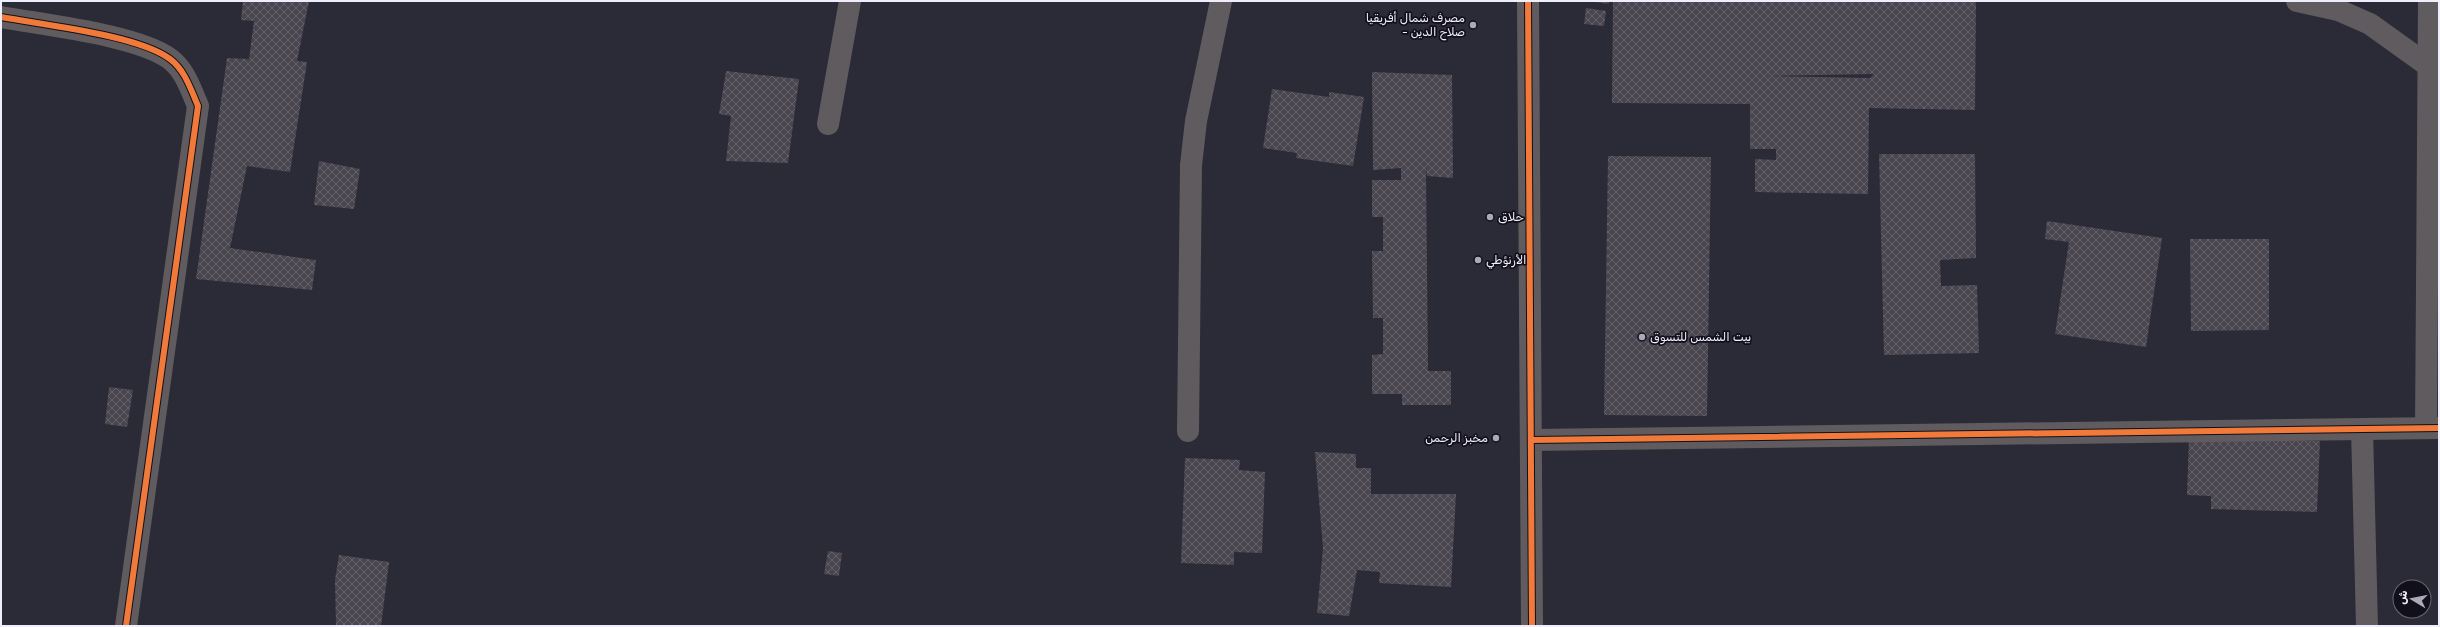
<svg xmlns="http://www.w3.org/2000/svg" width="2440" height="627" font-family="Rubik,Vazirmatn,sans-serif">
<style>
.building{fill:url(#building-cross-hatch);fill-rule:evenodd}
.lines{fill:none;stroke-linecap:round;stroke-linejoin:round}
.minor{stroke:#5f5b5e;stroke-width:22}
.cycleway-casing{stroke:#110f1a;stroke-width:8}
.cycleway{stroke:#f17a3a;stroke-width:6}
.poi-dot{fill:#aaa9b8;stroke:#110f1a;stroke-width:1.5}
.labels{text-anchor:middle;stroke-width:3.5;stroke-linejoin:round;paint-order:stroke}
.poi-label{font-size:12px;fill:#efeefd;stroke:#110f1a;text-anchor:start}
</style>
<defs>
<pattern id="building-cross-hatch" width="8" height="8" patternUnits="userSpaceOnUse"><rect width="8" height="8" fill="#49464f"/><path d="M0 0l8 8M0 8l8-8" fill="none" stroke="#646169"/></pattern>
</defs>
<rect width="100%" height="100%" fill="#2b2a37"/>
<!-- building -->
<g class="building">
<polygon points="243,1 309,1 297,61 307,62 290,172 247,166 230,248 316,260 312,290 196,279 227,58 249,59 254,21 241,20"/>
<polygon points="1588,1 1609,1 1609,4"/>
<path d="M1613,1H1976L1975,110L1869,108L1868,194L1755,192V159L1776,160V149H1750V104L1612,103ZM1874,74L1870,78L1767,76Z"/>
<polygon points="1586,8 1606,11 1604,26 1584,24"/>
<polygon points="726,71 799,79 788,163 726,161 731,116 719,114"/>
<polygon points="1372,72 1452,75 1453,178 1427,176 1426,168 1428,371 1451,371 1451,405 1402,405 1402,394 1372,394 1372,355 1383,354 1383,318 1373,318 1372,251 1383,251 1383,217 1372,217 1372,180 1401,180 1401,168 1373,170"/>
<polygon points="1272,89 1329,97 1329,92 1364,97 1353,166 1296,158 1297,153 1263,148"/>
<polygon points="1879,154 1975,154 1976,258 1940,260 1941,286 1977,285 1979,353 1884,355"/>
<polygon points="1608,156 1711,157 1707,416 1604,415"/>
<polygon points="319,161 360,169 354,209 314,205"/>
<polygon points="2047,221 2162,238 2146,347 2055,334 2069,242 2045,239"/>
<polygon points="2190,239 2269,239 2269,330 2191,331"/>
<polygon points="109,387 133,390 127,427 105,424"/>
<polygon points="2189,437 2320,441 2317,512 2211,509 2211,496 2187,495"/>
<polygon points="1315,452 1356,454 1356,468 1371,468 1371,494 1456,494 1451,587 1379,583 1380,572 1357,570 1349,616 1317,613 1323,548"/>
<polygon points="1185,458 1240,460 1239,470 1265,472 1262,553 1234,552 1234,565 1181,563"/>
<polygon points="828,551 842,553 839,576 824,574"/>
<polygon points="339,555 389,562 381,626 336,626 335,580"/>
</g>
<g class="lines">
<!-- minor -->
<g class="minor">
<polyline points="1528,1 1532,626"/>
<polyline points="2297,1 2338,10 2370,24 2430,67"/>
<path d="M1,17C44,25 138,35 170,59C185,70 191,90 198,106L126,626"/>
<polyline points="828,124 850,1"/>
<polyline points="2426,428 2429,1"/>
<polyline points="2362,429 2367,626"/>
<polyline points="1188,431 1191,165 1196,121 1221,1"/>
<polyline points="1532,440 2439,428"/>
</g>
<!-- cycleway casing -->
<g class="cycleway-casing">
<g id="cycleway">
<polyline points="1528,1 1532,626"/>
<path d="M1,17C44,25 138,35 170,59C185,70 191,90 198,106L126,626"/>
<polyline points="1532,440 2439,428"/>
</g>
</g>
<!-- cycleway -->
<use href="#cycleway" class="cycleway"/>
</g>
<!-- markers -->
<g class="poi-dot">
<circle cx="1473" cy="25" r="4"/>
<circle cx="1490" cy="217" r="4"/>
<circle cx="1478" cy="260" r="4"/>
<circle cx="1642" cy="337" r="4"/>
<circle cx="1496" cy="438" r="4"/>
</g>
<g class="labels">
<!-- poi labels -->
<g class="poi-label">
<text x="1465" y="22" text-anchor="end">مصرف شمال أفريقيا<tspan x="1465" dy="14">- صلاح الدين</tspan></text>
<text x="1498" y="221">حلاق</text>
<text x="1486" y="264">الأرنؤطي</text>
<text x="1650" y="341">بيت الشمس للتسوق</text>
<text x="1488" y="442" text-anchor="end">مخبز الرحمن</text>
</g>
</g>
<!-- border -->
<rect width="2440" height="627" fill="none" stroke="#efeefd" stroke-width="4"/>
<!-- north arrow -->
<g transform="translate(2412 599) rotate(280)"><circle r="19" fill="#110f1a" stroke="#6a6875"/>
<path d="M0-3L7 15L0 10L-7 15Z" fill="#aaa9b8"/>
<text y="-6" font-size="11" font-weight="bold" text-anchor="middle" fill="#efeefd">ش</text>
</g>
</svg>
